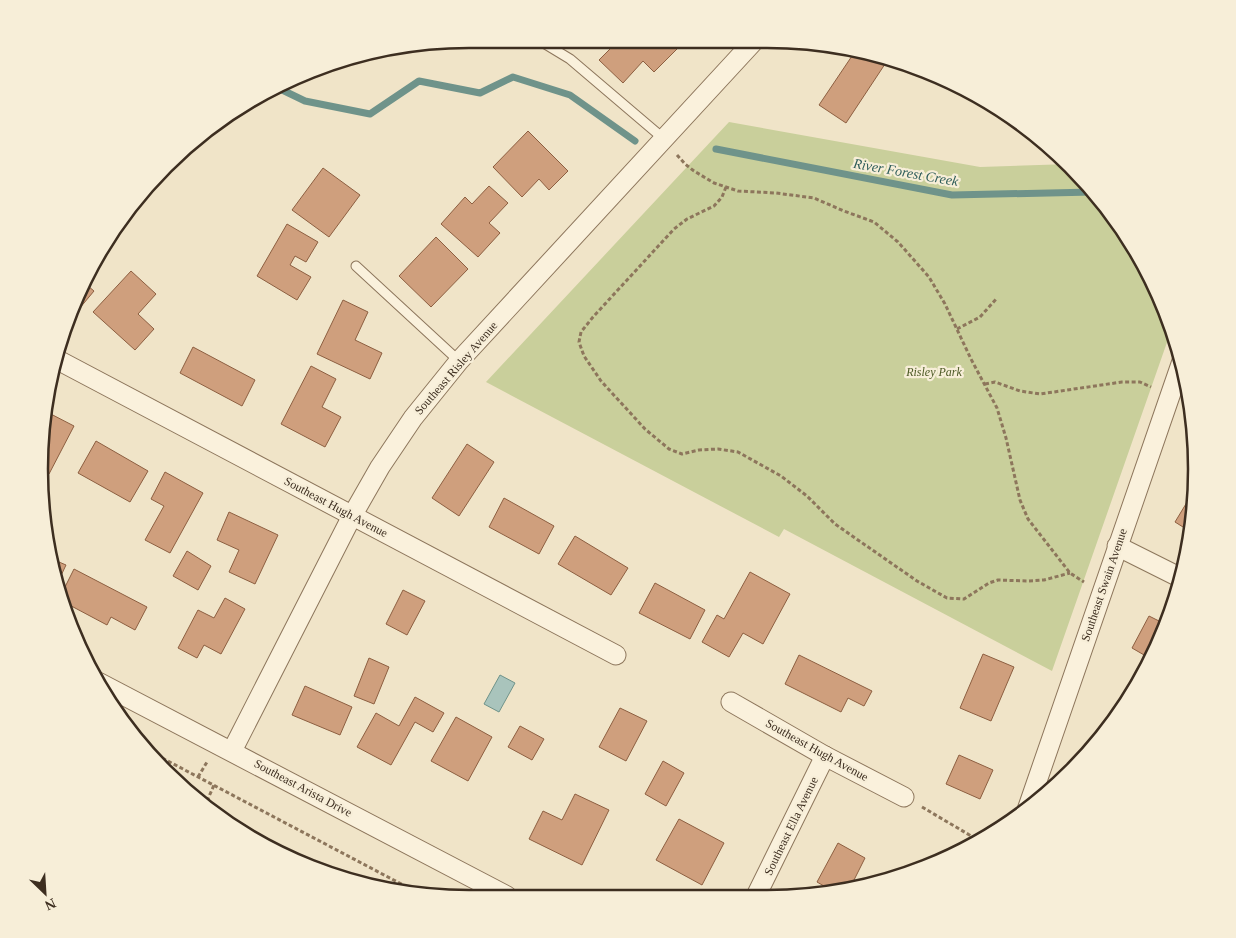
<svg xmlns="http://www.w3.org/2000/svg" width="1236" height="938" font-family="'Times New Roman',serif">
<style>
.green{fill:#c9cf9b}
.water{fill:#a9c4bc;stroke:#6f938a}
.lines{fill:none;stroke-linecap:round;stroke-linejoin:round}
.stream{stroke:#6f938a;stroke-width:7}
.building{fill:#cf9f7d;stroke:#8d5f41}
.service-casing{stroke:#8d765c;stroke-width:11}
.minor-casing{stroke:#8d765c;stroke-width:21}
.path{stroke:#8d765c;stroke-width:3;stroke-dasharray:4 2.5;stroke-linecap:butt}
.service{stroke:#faf1dc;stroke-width:9}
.minor{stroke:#faf1dc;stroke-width:19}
.labels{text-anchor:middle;stroke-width:4.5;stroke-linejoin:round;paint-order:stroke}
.street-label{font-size:12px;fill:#3d2e20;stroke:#f7eed8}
.park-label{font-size:12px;font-style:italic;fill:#4d5a26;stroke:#f7eed8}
.water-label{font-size:14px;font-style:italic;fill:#2f5d5a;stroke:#f7eed8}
.rim{fill:none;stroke:#3d2e20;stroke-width:2.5}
</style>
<rect width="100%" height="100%" fill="#f0e4c8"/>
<!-- green -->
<polygon class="green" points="729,122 980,167 1070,164 1125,230 1164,304 1172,328 1052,671 784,529 779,537 486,382"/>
<!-- water -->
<polygon class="water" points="500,675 515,683 499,712 484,704"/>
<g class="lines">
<!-- stream -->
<g class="stream">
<polyline points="276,87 305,101 370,114 419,81 480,93 513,77 570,95 635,141"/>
<polyline points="716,149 952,195 1093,192"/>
</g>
</g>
<!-- building -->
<g class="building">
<polygon points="620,39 673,39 680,46 654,72 643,61 623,83 599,60"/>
<polygon points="856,50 879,53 889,58 846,123 819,105"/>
<polygon points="528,131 568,171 549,190 539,179 522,197 493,167"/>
<polygon points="323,168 360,195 329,237 292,210"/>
<polygon points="489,186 508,203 489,223 500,233 478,257 441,224 465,197 472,204"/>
<polygon points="287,224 318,242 306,262 295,256 290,265 311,277 297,300 257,276"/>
<polygon points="436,237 468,269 431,307 399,276"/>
<polygon points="131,271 156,294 138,314 154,329 135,350 93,312"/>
<polygon points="82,281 94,291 74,315 71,313"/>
<polygon points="343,300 368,312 355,340 382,353 370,379 317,354"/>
<polygon points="193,347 255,380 242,406 180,373"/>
<polygon points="311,366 336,379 322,407 341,417 325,447 281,424"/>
<polygon points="45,411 74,426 49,474 41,470"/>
<polygon points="96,441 148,471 130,502 78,473"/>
<polygon points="467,444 494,462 459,516 432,498"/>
<polygon points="165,472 203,493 170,553 145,540 164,506 151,499"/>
<polygon points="1195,489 1191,532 1175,522"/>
<polygon points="504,498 554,526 539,554 489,527"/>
<polygon points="229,512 278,535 255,584 229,572 239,550 217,540"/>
<polygon points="575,536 628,568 611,595 558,564"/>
<polygon points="187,551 211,566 198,590 173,576"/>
<polygon points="52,559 66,565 57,584"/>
<polygon points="74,569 147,607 135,630 111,617 107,625 60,600 60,597"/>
<polygon points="750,572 790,594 763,644 743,633 729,657 702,642 717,615 724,619"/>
<polygon points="655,583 705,610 690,639 639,613"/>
<polygon points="403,590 425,601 407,635 386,624"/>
<polygon points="225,598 245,609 221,654 204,645 197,658 178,648 198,610 214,618"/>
<polygon points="1149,616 1167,625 1165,633 1151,659 1132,648"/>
<polygon points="983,654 1014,667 991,721 960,708"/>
<polygon points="799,655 872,691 864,706 848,698 841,712 785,684"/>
<polygon points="369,658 389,667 374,704 354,696"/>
<polygon points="305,686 352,707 340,735 292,715"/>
<polygon points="415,697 444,713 433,732 415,722 391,765 357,747 376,713 399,726"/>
<polygon points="620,708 647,721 626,761 599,747"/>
<polygon points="456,717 492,737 468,781 431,761"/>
<polygon points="520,726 544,739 532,760 508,747"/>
<polygon points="959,755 993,770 980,799 946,784"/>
<polygon points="663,761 684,773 666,806 645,794"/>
<polygon points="575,794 609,810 582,865 529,839 543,811 562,820"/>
<polygon points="679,819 724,843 702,885 656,860"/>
<polygon points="838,843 865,858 849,890 836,893 817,882"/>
</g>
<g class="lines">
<!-- service casing -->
<g class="service-casing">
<g id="service">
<polyline points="537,39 570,59 664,139"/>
<polyline points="356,266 459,361"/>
</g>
</g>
<!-- minor casing -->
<g class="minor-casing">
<g id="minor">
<polyline points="56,359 616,655"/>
<polyline points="1117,546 1181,578"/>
<polyline points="98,682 507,896"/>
<polyline points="731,702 825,756 904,797"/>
<polyline points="232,751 352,516 380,467 413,418 459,361 755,40"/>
<polyline points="1027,810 1182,361"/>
<polyline points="756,896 825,756"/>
</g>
</g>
<!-- path -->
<g class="path">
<polyline points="677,155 685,164 694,171 714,183 738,191 776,193 814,198 844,211 874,222 898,242 929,277 945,304 971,359 997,408 1006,438 1020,500 1028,519 1070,573 1084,582"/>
<polyline points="726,187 722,197 714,206 687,219 674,229 593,317 581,332 579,342 584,356 601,381 645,429 669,449 682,454 699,450 718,449 738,452 781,476 807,496 835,524 917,581 947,598 964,599 989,583 998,580 1027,581 1044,580 1070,573"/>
<polyline points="957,329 980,317 997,298"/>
<polyline points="985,384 995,382 1020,391 1040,394 1122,382 1140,382 1151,387"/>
<polyline points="145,749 424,896"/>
<polyline points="198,777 207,762"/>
<polyline points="184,789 207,801 214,785"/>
<polyline points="922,807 978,840"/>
</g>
<!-- service -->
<use href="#service" class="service"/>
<!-- minor -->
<use href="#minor" class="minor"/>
</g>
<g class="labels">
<!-- street labels -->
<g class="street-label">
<text transform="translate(456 368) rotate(-49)" y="4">Southeast Risley Avenue</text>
<text transform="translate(336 507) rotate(28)" y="4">Southeast Hugh Avenue</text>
<text transform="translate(1104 585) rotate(-71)" y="4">Southeast Swain Avenue</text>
<text transform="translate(817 750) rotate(29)" y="4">Southeast Hugh Avenue</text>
<text transform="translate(303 788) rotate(28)" y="4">Southeast Arista Drive</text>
<text transform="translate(791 826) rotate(-64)" y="4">Southeast Ella Avenue</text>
</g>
<!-- park labels -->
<g class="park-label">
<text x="934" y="376">Risley Park</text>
</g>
<!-- water labels -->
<g class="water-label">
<text transform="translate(906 172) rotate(10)" y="5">River Forest Creek</text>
</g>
</g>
<!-- crop -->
<path d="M0 0H1236V938H0ZM469 48H767A421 421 0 0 1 1188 469V469A421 421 0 0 1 767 890H469A421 421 0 0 1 48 469V469A421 421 0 0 1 469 48Z" fill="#f7eed8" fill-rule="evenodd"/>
<path class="rim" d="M469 48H767A421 421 0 0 1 1188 469V469A421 421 0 0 1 767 890H469A421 421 0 0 1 48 469V469A421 421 0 0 1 469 48Z"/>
<!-- north arrow -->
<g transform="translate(45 893) rotate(155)" stroke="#f7eed8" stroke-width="4" paint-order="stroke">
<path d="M0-4L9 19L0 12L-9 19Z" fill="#3d2e20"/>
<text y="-8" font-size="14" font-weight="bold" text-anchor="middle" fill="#3d2e20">N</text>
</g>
</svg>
